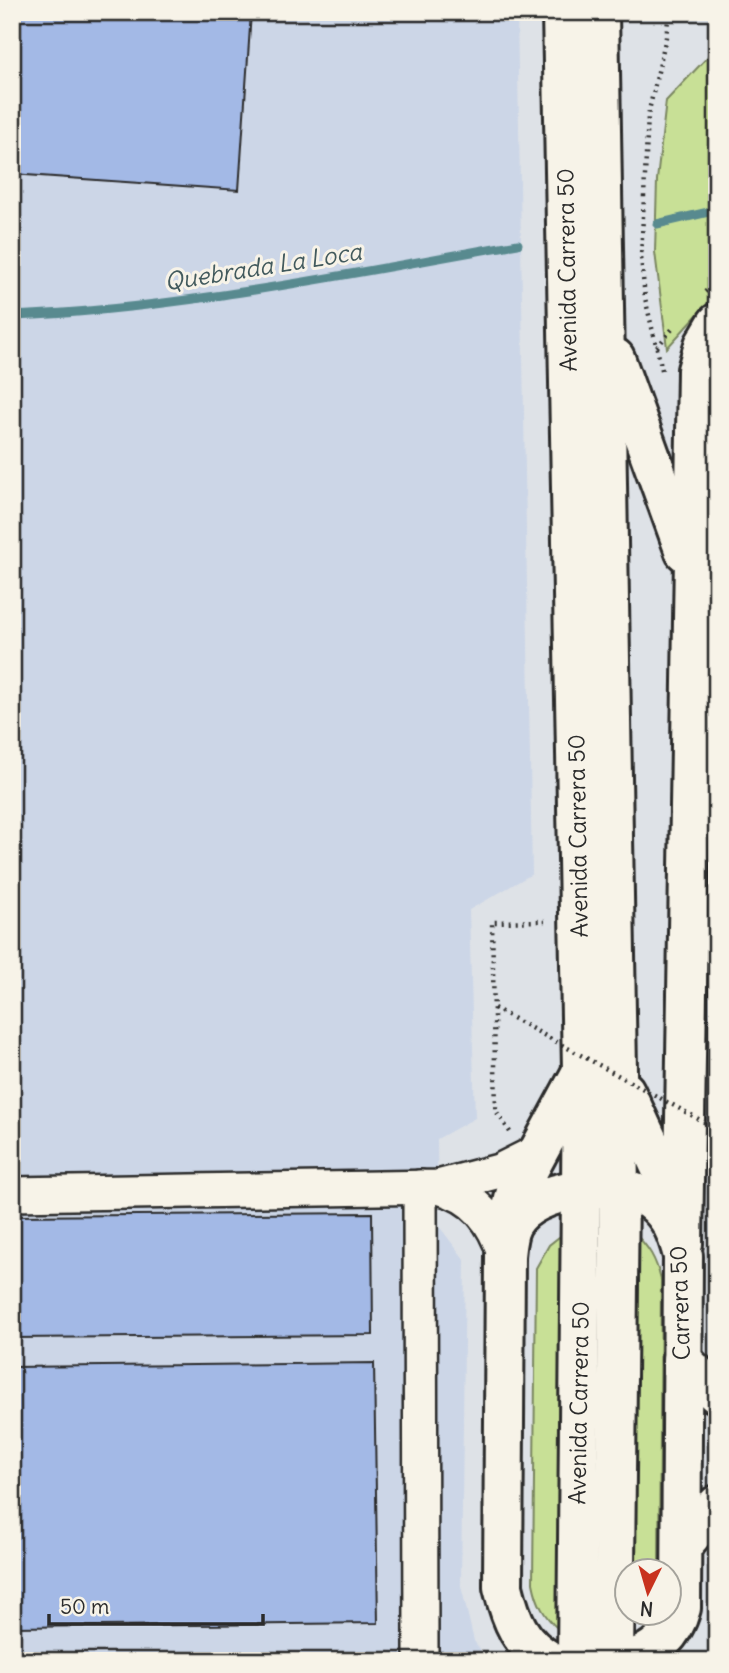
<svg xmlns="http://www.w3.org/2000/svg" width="729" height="1673" font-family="Delius,sans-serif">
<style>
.built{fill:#ccd6e7}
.green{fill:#c8e096;stroke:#7a8660;stroke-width:2}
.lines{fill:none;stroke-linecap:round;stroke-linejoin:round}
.stream{stroke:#598a8f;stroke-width:9}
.building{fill:#a3b9e6;stroke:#2b2b2b;stroke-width:2}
.minor-casing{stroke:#2b2b2b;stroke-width:38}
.major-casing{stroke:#2b2b2b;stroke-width:44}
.path{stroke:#2b2b2b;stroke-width:4.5;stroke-dasharray:2 5;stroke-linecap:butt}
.minor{stroke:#f7f3e8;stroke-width:33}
.major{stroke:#f7f3e8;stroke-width:38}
.path-bridge{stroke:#2b2b2b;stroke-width:4.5;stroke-dasharray:2 5;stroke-linecap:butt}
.labels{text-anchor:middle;stroke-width:6;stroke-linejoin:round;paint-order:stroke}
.street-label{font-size:23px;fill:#2b2b2b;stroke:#f7f3e8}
.water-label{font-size:24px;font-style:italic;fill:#425a5d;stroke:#f7f3e8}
</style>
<rect width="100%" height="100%" fill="#dee2e7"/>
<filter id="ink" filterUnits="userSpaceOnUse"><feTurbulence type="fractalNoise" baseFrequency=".0143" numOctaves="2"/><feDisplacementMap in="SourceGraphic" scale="14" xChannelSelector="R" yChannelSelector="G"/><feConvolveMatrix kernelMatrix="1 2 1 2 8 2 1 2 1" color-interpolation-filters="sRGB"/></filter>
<g filter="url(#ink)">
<!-- built -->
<polygon class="built" points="12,12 517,12 532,874 469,910 475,1118 437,1139 438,1225 465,1260 461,1586 474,1641 488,1661 12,1661"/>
<!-- green -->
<g class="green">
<polygon points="717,47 717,293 667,348 655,252 657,180 666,101"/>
<path d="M564,1233L559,1630C544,1616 537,1604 533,1583L536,1268L549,1245Z"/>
<path d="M634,1233C649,1247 656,1259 661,1280L659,1571L631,1572Z"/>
</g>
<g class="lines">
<!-- stream -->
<g class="stream">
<polyline points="657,224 717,210"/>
<path d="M12,316C182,309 351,273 518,244"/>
</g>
</g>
<!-- building -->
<g class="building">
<polygon points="12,12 251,12 239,190 12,174"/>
<polygon points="372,1213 373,1335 12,1338 12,1216"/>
<polygon points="374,1363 378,1623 12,1627 12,1367"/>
</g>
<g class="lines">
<!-- minor casing -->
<g class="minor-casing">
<g id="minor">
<polyline points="420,1187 421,1653"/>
<path d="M438,1187C475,1196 494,1221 505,1256"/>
<polyline points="12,1194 438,1187 499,1171 537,1152"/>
</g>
</g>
<!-- major casing -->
<g class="major-casing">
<g id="major">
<polyline points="562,12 582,1070 577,1661"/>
<polyline points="599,12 619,1189 614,1661"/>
<polyline points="615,358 685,552"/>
<polyline points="625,1091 661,1169 675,1209"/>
<polyline points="507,1229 515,1195 580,1075"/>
<polyline points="683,1244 697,370 704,345 717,323"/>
<polyline points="682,1360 717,1394"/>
<polyline points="682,1546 717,1505"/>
<path d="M550,1661C520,1644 511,1620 503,1587L505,1256C506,1246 507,1233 512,1224C532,1187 620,1177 652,1201C671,1216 677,1233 683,1256L681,1608C674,1635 654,1653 627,1661"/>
</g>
</g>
<!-- path -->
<g class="path">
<polyline points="705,292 717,281"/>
<polyline points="657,347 674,327"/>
<polyline points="662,370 645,298 641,257 648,115 666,37 669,12"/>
<polyline points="510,1132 496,1111 492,922 545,921"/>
</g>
<!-- minor -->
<use href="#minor" class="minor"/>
<!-- major -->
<use href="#major" class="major"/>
<!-- path-bridge -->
<polyline class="path-bridge" points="494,1008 717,1129"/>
</g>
</g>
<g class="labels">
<!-- street labels -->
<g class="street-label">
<text transform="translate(567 270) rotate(-91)" y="8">Avenida Carrera 50</text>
<text transform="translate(578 836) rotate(-91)" y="8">Avenida Carrera 50</text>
<text transform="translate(680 1303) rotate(-92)" y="8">Carrera 50</text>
<text transform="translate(579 1403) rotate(-89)" y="8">Avenida Carrera 50</text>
</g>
<!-- water labels -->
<g class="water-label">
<text transform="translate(263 267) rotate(-9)" y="8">Quebrada La Loca</text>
</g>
</g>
<!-- margin -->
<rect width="729" height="1673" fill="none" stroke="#f7f3e8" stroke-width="42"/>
<rect x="21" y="21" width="687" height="1631" fill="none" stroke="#2b2b2b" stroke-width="2.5" filter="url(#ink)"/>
<!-- north arrow -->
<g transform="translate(648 1592) rotate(185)"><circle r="33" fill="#f7f3e8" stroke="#a5a39c" stroke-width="2"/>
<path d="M0-5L12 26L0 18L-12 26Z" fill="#c8321e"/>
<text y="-10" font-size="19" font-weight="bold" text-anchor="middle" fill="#2b2b2b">N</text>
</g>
<!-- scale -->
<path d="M49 1614v10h214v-10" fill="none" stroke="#2b2b2b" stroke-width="3.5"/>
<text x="60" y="1614" font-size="21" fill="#2b2b2b" stroke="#f7f3e8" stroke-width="5" paint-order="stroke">50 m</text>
</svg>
